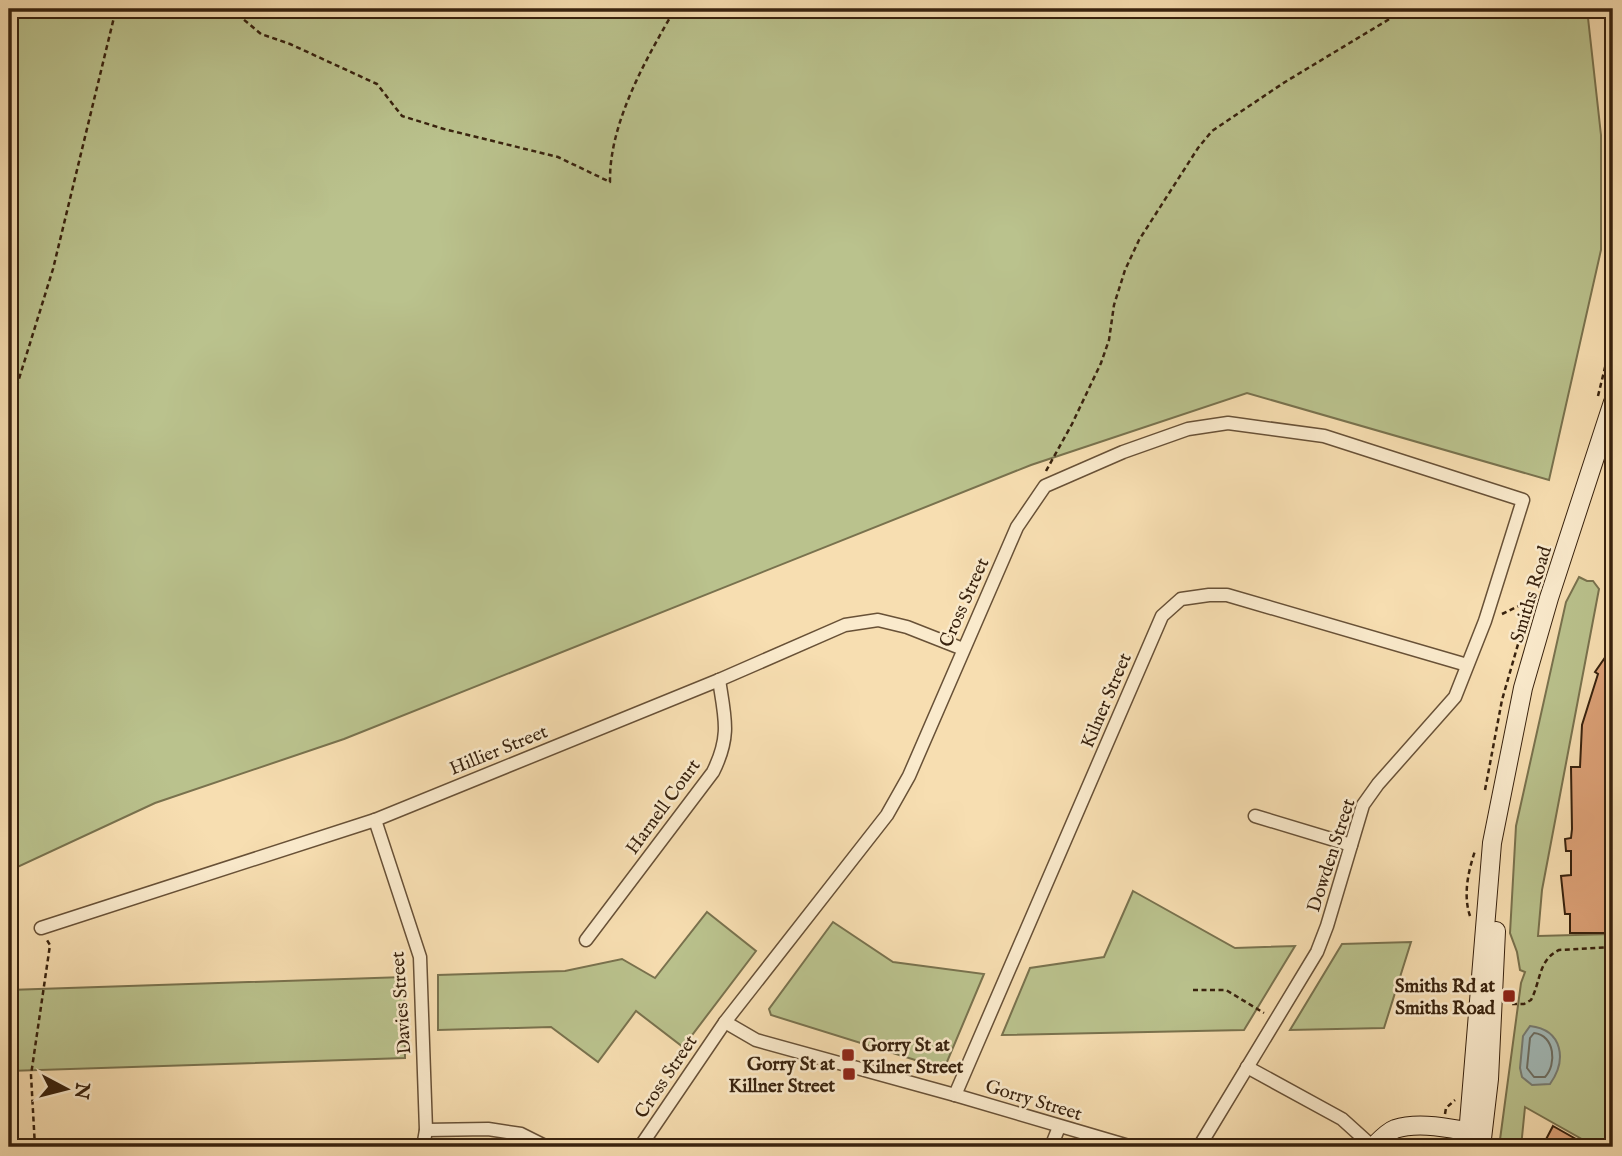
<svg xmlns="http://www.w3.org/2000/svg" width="1622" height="1156" font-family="'IM FELL English',serif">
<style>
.green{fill:#bac28d;stroke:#79724e;stroke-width:2}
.water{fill:#a2b9b7;stroke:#787d73;stroke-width:2}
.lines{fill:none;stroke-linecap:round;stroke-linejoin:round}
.shore{stroke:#6d6e62;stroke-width:2}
.building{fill:#dda278;stroke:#38220e;stroke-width:2}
.street-casing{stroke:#685137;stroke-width:15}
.secondary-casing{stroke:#38220e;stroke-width:20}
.path{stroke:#38220e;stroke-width:2.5;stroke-dasharray:5 3.5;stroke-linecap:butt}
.street{stroke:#faeacc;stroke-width:12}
.secondary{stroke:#faeacc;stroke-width:18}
.poi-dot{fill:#8f2418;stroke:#faeacc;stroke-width:2.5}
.labels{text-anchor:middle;stroke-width:5;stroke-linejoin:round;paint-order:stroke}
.street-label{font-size:19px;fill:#38220e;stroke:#faeacc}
.poi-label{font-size:19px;font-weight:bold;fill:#38220e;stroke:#faeacc;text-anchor:end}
</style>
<rect width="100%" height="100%" fill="#f7deb1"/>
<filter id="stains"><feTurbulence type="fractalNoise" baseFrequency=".00286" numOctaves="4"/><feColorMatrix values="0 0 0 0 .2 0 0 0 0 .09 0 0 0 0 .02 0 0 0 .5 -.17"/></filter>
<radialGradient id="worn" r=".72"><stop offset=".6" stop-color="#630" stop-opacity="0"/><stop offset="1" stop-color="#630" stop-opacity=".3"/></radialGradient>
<!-- green -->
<g class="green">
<polygon points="9,9 1587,9 1601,135 1601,250 1549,480 1247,393 1031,465 344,739 155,803 9,871"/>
<polygon points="1579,577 1587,581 1593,581 1599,589 1542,890 1538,936 1613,934 1613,1017 1611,1018 1613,1030 1613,1147 1596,1147 1525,1107 1521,1147 1499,1147 1521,983 1525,972 1520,970 1517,952 1510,933 1516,826 1566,602"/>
<polygon points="1133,891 1235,948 1295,946 1244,1030 1002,1035 1030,968 1104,957"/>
<polygon points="707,912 756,951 683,1047 636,1011 598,1062 551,1027 438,1030 438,975 565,971 622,959 655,978"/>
<polygon points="833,922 893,962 984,974 944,1069 771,1015 769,1009"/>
<polygon points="1411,942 1384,1028 1290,1030 1342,944"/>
<polygon points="404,977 405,1058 9,1071 9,990"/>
</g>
<!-- water -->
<path class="water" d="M1530,1026C1563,1030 1567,1060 1550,1084L1532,1085L1522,1077L1520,1068L1523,1036Z"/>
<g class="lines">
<!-- shore -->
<path class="shore" d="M1534,1033C1555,1035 1557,1065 1545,1077H1534L1527,1068L1530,1038Z"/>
</g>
<!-- building -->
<g class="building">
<polygon points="1613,646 1612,933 1570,933 1570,914 1565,914 1561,876 1571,875 1571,851 1566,851 1565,839 1571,838 1572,829 1571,767 1580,767 1582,725 1598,674 1595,672"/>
<polygon points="1553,1126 1590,1147 1542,1147"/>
</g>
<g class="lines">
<!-- street casing -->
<g class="street-casing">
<g id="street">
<polyline points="1255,816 1351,845"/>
<polyline points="375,820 420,957 426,1130 423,1147"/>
<polyline points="41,928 375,820 719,680 845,625 878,620 907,627 963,649"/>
<path d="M586,940L713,772C731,736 725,718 719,680"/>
<polyline points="725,1022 756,1040 955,1095 1132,1147"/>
<polyline points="1247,1067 1342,1119 1373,1147"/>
<polyline points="955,1095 1162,616 1181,599 1209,595 1227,595 1467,665"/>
<polyline points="426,1130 488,1129 521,1134 547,1147"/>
<polyline points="63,1147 211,1147"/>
<polyline points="640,1147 725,1022 887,815 909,776 1004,557 1017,527 1045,486 1123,452 1188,429 1228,423 1324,436 1523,500 1485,621 1455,697 1378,784 1363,805 1327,926 1317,952 1199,1147"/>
<polyline points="1051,1147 1059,1127"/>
</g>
</g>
<!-- secondary casing -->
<g class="secondary-casing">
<g id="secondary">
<path d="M1373,1147C1379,1141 1387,1132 1395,1129C1420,1121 1455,1129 1480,1134"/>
<polyline points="1467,1147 1492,843 1523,688 1549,598 1613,402"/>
<polyline points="1481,1147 1489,1079 1496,931"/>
</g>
</g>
<!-- path -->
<g class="path">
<path d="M231,9L261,34L290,44L377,84L402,116L444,129L558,157L610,182C609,123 646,59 675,9"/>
<polyline points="1598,396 1613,335"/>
<polyline points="9,411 53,269 116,9"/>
<polyline points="1046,471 1072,424 1101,363 1109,340 1114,305 1125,270 1139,240 1198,148 1212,131 1285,82 1406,9"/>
<polyline points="1502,614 1531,600"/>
<polyline points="1485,790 1502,700 1533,592"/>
<path d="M1470,916C1463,895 1468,872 1475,851"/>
<path d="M1613,961C1600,988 1607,1024 1613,1052"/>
<polyline points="1193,990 1226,990 1264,1013"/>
<path d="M1512,1004H1524L1531,1000C1541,981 1538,960 1559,950L1613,947"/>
<polyline points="1445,1114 1446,1108 1455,1100"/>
<polyline points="35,1147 31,1075 50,945 47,940"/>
</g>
<!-- street -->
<use href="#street" class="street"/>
<!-- secondary -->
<use href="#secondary" class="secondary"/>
</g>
<!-- markers -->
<g class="poi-dot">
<rect x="1502" y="989" width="14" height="14" rx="3.5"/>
<rect x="841" y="1048" width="14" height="14" rx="3.5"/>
<rect x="842" y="1067" width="14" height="14" rx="3.5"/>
</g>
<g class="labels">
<!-- street labels -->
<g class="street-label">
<text transform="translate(1530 594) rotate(-73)" y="7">Smiths Road</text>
<text transform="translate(963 602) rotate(-66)" y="7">Cross Street</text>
<text transform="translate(1105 700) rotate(-67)" y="7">Kilner Street</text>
<text transform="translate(498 749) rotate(-22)" y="7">Hillier Street</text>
<text transform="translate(662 806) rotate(-54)" y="7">Harnell Court</text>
<text transform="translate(1330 855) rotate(-72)" y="7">Dowden Street</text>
<text transform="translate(400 1003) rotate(-94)" y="7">Davies Street</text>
<text transform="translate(665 1076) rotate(-56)" y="7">Cross Street</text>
<text transform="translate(1034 1099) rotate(17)" y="7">Gorry Street</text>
</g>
<!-- poi labels -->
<g class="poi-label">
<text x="1495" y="992">Smiths Rd at<tspan x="1495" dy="22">Smiths Road</tspan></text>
<text x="862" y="1051" text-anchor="start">Gorry St at<tspan x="862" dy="22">Kilner Street</tspan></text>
<text x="835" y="1070">Gorry St at<tspan x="835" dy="22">Killner Street</tspan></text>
</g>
</g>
<!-- margin -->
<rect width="1622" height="1156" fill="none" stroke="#f7deb1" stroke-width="35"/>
<rect x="10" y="10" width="1601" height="1135" fill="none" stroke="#38220e" stroke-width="3.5"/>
<rect x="18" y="18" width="1587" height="1121" fill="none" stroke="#38220e" stroke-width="2"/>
<!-- north arrow -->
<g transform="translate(66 1089) rotate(97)" stroke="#faeacc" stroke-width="5" paint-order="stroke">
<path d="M0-5L12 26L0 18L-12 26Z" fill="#38220e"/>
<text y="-10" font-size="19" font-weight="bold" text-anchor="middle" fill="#38220e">N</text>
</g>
<rect width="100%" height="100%" filter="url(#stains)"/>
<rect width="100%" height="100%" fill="url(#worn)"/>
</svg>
